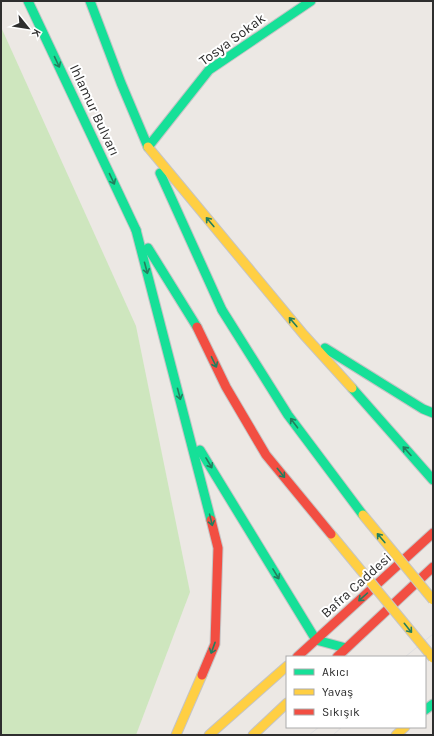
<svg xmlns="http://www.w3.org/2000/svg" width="434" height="736" font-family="Karla,sans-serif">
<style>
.green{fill:#cee6be}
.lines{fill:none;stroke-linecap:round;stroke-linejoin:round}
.fast-casing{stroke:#c5c4c5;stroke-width:11}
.slow-casing{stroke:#c5c4c5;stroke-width:11}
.jam-casing{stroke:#c5c4c5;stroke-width:11}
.fast{stroke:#16e098;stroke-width:9}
.slow{stroke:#ffcf43;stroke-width:9}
.jam{stroke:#f24e42;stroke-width:9}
.tram{stroke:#dfdfe1;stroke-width:1}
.fast-bridge-casing{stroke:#c6c5c4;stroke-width:11;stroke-linecap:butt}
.slow-bridge-casing{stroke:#c6c5c4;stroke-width:11;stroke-linecap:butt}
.jam-bridge-casing{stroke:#c6c5c4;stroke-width:11;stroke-linecap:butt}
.fast-bridge{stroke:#16e098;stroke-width:9}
.slow-bridge{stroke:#ffcf43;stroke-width:9}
.jam-bridge{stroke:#f24e42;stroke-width:9}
.oneway{stroke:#237e5e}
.labels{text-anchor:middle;stroke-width:4;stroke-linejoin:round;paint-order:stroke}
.street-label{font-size:14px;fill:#2e2e2e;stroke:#fff}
</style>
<rect width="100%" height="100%" fill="#ece8e4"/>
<!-- green -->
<polygon class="green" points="1,27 136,326 190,592 136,735 1,735"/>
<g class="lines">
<!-- fast casing -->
<g class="fast-casing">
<g id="fast">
<polyline points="28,1 136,230"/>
<polyline points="90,1 121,83 148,147 209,70 311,1"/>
<polyline points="160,173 222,310"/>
<polyline points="136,230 211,520"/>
<polyline points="148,248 197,327"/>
<polyline points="325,348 423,409 433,413"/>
<polyline points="352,388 433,480"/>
<polyline points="200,450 316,640 346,648"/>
<polyline points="425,710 433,704"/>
</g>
</g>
<!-- slow casing -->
<g class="slow-casing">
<g id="slow">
<polyline points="148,147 304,335 352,388"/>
<polyline points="176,735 202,675"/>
<polyline points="209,735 287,666"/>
<polyline points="253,735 287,703"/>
<polyline points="396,735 405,727"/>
</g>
</g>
<!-- jam casing -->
<g class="jam-casing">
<g id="jam">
<polyline points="297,657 433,533"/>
<polyline points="337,657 433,567"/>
<polyline points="202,675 215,644 218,548 211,520"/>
</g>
</g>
<!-- fast -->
<use href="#fast" class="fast"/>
<!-- slow -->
<use href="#slow" class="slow"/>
<!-- jam -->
<use href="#jam" class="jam"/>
<!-- tram -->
<g class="tram">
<polyline points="405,657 433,634"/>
<polyline points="425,658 433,652"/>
<polyline points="309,735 319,727"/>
<polyline points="333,735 342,727"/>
</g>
<!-- fast-bridge casing -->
<g class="fast-bridge-casing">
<polyline id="fast-bridge" points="222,310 288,415 363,515"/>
</g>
<!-- slow-bridge casing -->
<g class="slow-bridge-casing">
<g id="slow-bridge">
<polyline points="363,515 433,600"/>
<polyline points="331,534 433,658"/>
</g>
</g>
<!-- jam-bridge casing -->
<g class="jam-bridge-casing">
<polyline id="jam-bridge" points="197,327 226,387 266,455 331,534"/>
</g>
<!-- fast-bridge -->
<use href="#fast-bridge" class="fast-bridge"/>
<!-- slow-bridge -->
<use href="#slow-bridge" class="slow-bridge"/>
<!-- jam-bridge -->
<use href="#jam-bridge" class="jam-bridge"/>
</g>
<!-- one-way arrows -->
<defs><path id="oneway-shaft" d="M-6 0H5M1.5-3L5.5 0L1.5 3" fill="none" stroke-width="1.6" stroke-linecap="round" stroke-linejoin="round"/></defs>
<g class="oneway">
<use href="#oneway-shaft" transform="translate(57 62) rotate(65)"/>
<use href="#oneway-shaft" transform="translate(112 179) rotate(65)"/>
<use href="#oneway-shaft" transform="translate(210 222) rotate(-130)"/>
<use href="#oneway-shaft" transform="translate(146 268) rotate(75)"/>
<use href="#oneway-shaft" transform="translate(293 322) rotate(-130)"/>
<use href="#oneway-shaft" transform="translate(214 362) rotate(64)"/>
<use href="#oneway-shaft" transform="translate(179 394) rotate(75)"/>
<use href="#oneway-shaft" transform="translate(294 423) rotate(-127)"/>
<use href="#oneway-shaft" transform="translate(407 451) rotate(-132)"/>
<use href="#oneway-shaft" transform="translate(209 463) rotate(59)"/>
<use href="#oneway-shaft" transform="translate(281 473) rotate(51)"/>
<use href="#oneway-shaft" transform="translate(211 520) rotate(76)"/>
<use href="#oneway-shaft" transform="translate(381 538) rotate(-130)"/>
<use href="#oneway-shaft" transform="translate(276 574) rotate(59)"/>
<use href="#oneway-shaft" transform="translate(363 597) rotate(138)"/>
<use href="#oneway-shaft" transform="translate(408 628) rotate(51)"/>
<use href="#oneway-shaft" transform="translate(213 648) rotate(110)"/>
</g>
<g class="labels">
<!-- street labels -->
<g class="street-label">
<text transform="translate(232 39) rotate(-36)" y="5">Tosya Sokak</text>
<text transform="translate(95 110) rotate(65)" y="5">Ihlamur Bulvarı</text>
<text transform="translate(356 585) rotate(-42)" y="5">Bafra Caddesi</text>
</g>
</g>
<!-- border -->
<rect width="434" height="736" fill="none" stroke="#2e2e2e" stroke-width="4"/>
<!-- legend -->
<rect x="286" y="656" width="140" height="72" fill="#ffffff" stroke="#ababab"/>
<rect x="294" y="669" width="20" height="6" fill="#16e098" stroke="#ababab"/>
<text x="322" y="676" font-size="12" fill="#2e2e2e">Akıcı</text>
<rect x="294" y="689" width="20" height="6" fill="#ffcf43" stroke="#ababab"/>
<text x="322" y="696" font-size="12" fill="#2e2e2e">Yavaş</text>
<rect x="294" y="709" width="20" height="6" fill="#f24e42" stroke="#ababab"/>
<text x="322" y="716" font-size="12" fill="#2e2e2e">Sıkışık</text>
<!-- north arrow -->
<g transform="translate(28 28) rotate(120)" stroke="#ffffff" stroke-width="3" paint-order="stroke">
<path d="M0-3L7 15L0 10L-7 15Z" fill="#2e2e2e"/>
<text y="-6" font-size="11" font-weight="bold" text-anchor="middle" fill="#2e2e2e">K</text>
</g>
</svg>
